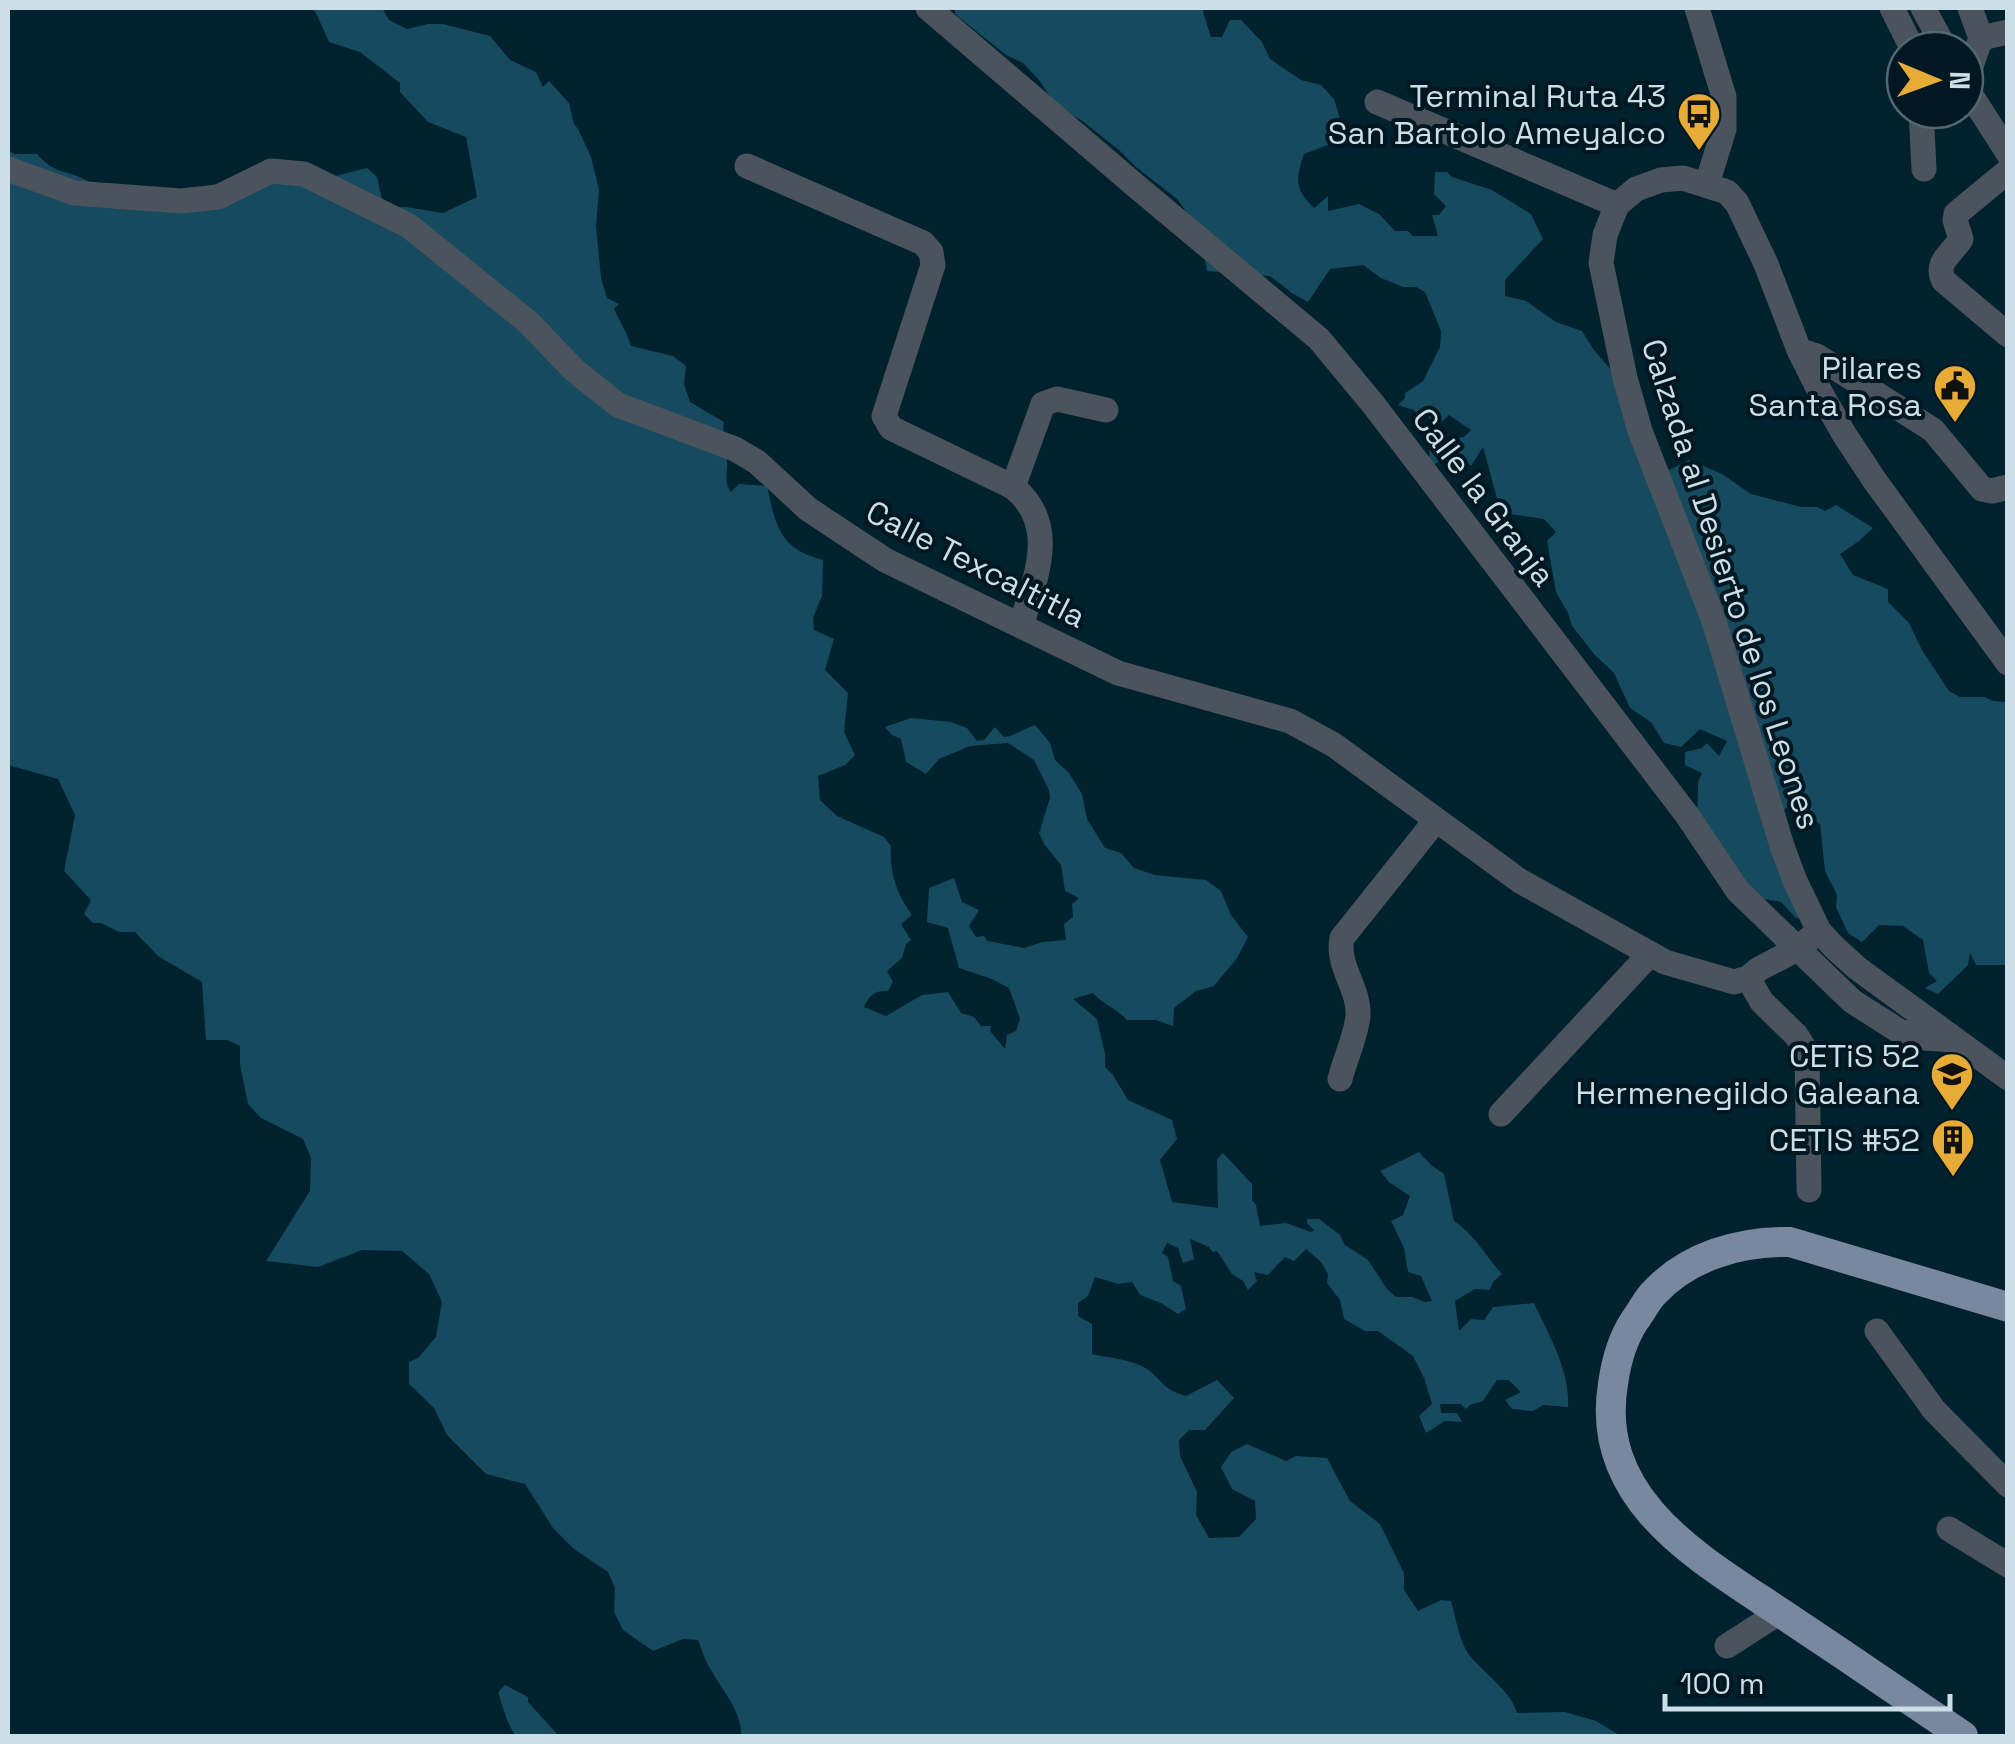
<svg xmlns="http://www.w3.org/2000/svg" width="2015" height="1744" font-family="'Space Grotesk',sans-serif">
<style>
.forest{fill:#164a5e}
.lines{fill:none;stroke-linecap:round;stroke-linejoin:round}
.minor{stroke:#4b535d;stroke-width:25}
.major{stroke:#79889e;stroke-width:30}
.labels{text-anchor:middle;stroke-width:8;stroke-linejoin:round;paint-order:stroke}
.poi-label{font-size:32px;fill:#ccdee7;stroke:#011721;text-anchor:end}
.street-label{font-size:32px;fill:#ccdee7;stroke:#011721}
</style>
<rect width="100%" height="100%" fill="#00212e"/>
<!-- forest -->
<g class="forest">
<path d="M308,8H382L389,20L407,29L428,24H443L490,36L510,60L536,72L543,87L549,81L569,103L574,124L578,129L591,157L599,190L596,226L601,278L607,298L619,304L614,309C620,322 627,332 631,346L673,356L686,366L684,384L690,402L724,422C722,435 726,445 727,458C728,472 723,480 731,492L739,484L767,486C776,527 780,549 823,560L822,596L813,618L814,630L834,639L825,670L848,693L844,732L855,755L845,765L818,776L820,800L837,816L884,837L891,846C889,872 897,895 912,915L901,924L911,940L906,944L902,958L887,971L893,982L888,991C875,990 869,995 864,1007L886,1016L922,995L948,992L961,1013L974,1017L981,1026H991L990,1031L1005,1049L1007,1035L1016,1031L1020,1019L1009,988L992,979L959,968L948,928L927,922L929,888L954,878L962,902L979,910L969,926L976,937L984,936L987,941L1024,948L1043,942L1066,940L1064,924L1073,917L1072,904L1079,898L1065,891L1061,865L1044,844L1039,833L1050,798L1049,790L1034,760L1008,743L970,746L939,759L926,774L906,762L901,739L892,735L885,727L911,718L951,722L967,728L977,741L984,740L995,727L1004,737L1010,736L1035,725L1050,743L1055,760L1069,773L1082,794L1087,819L1105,848L1121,853L1134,868L1155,875L1206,880L1221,891L1231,915L1248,937L1237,958L1214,986L1196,991L1174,1008L1173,1026L1156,1020H1127C1117,1009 1103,1004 1093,993L1073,999L1097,1019L1105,1054V1067L1113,1075L1128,1100L1172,1120L1177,1139L1160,1160L1172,1202L1218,1208L1217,1159L1223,1153L1252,1184V1200L1256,1205L1260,1226L1286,1223L1311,1232L1314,1230L1307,1223V1219H1319L1340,1235L1345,1245L1368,1260L1387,1289L1396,1297H1412L1425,1302L1432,1301L1421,1276L1408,1272L1404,1248L1391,1221L1403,1215L1410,1196L1389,1182L1380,1171L1419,1152L1431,1165L1444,1174L1454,1221C1476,1236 1484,1254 1502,1274L1494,1281L1489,1290L1475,1289L1455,1301L1459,1331L1471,1319L1484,1320L1493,1307L1534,1303C1549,1336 1570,1369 1568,1407L1543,1405L1533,1411L1512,1409L1505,1400L1521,1392L1509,1380H1497L1483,1401L1470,1405L1466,1409L1461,1404H1440L1441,1413H1457L1462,1422L1445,1421L1426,1433L1419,1416L1432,1404L1424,1378L1413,1356L1378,1331H1365L1344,1319L1340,1300L1327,1283L1328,1274L1321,1262L1306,1249L1294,1261L1285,1257L1268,1275L1254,1272L1257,1281L1248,1290L1243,1281L1232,1274L1217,1251L1213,1252L1209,1247L1190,1239L1194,1259L1183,1263L1178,1248L1167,1243L1162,1253L1168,1257L1173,1281L1181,1286L1186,1309L1178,1314L1161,1303L1140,1295L1132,1282L1118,1284L1095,1277L1088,1296L1078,1303V1316L1092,1324V1354C1109,1358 1132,1359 1147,1369C1165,1382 1160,1388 1186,1396L1217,1380L1234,1398L1205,1430H1189L1179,1440L1180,1456L1197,1492L1196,1515L1209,1538L1239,1537L1256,1519L1255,1501L1232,1489L1221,1467L1231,1452L1247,1444L1286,1461L1296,1456L1327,1458L1350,1501L1380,1524L1404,1573V1590L1418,1611L1441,1600L1451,1601C1456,1618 1459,1642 1470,1656C1485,1674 1511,1691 1517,1713L1565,1712L1596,1721L1621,1736H741C742,1711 723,1692 711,1670C705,1661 702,1650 698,1640L683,1639L653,1651L623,1630L614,1612L615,1588L608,1572L574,1549L553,1528L525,1484L486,1474L447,1435L434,1408L409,1384V1362L418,1358L436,1337L442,1302L429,1274L402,1251L362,1250L318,1267L266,1261L310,1191L311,1158L303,1139L261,1118L248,1104L240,1065V1046L227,1040H206L202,982L158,956L135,932H119L101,923H93L84,914L91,900L64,871L75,815L58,779L8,765V150L14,154H37C56,175 64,169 86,180C100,187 105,197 121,198L286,176H335L367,168L377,177L384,207H406L443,213L477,197L466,137L428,122L400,92V83L360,52L329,42L315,11Z"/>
<path d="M955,8H1206L1203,12L1211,37H1222L1230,20H1241L1262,42L1270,59L1301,80L1321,85L1334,99L1343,129L1336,142L1304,154C1295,180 1295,189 1314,208L1328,196V211L1359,204L1379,214L1395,231H1408L1413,236H1438L1432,215H1439L1446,206L1434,194L1435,172H1447L1452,177L1492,190L1531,214L1543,239L1505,280V296L1526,301L1556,322L1582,331L1594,350L1629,391L1643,463L1669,470L1689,460L1722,474L1751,494L1801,507H1817L1825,511L1836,505L1873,528L1859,541L1840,554L1853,575L1888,589V602L1909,623L1922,650L1949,691L1960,697H1985L1993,701L2007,702V965H1976L1970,953L1968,965L1938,994L1925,988L1937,981L1929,973L1923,940L1903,926L1879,925L1862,942L1848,933L1836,907L1837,895L1825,871L1820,824L1789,805L1765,830L1819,914L1796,918L1781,902L1759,898L1697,832L1698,782L1702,773L1685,765V752L1702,748L1707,743L1719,756L1727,741L1700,729L1681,747L1664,743L1651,722L1630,708L1614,673L1594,654L1572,626L1568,613L1556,592L1547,541L1556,532L1544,519L1510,514L1498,502L1483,447L1471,466L1458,453L1430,466L1429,445L1464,437L1471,430L1449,415L1437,426L1423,411L1418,415L1414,410L1398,405L1405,398V393L1423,381L1440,347L1441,331L1425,292L1416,287H1403L1381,278L1363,265L1330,269L1308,302L1292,293L1270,276L1207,271L1199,229L1177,199L1136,167L1119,150L1081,120L1057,107L1039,80L1023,63L1006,55L955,14Z"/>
<polygon points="505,1685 528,1697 528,1702 559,1736 515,1736 507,1720 498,1692"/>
</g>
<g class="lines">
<!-- minor -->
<g class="minor">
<polyline points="928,8 1136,186 1319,339 1373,404 1687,815 1738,891 1852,1001 1899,1031 1924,1038 1954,1040"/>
<polyline points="1697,8 1724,97 1724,129 1707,184"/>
<polyline points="1892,8 1913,50"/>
<polyline points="1923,8 1946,50"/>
<polyline points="1981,38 2008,32"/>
<polyline points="1965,86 2008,153"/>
<polyline points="1967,90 1972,63 1981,38 1970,8"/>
<polyline points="1377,102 1617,205"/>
<polyline points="1921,110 1924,169"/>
<path d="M747,166L923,243L931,252L933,265L884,416L891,428L1013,487C1060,525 1035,578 1021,626"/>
<polyline points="8,169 74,193 181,201 218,197 271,171 304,174 409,226 528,322 574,370 618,405 735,449 757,462 808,509 885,560 1118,673 1290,721 1334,745 1520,881 1665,962 1734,982 1748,978 1759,969 1797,949 1819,931"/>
<path d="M2008,171L1956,214L1955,220L1961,239C1952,254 1934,262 1944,281L2008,335"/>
<polyline points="1799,350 1817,356 1933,430 1982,489 1992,491 2008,487"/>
<polyline points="1013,487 1043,404 1057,399 1106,410"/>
<polyline points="2008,663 1875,481 1844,434 1819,390 1799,350 1766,264 1737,203 1727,192 1683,178 1661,180 1636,189 1617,205 1605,235 1601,263 1625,378 1640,431 1714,621 1782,846 1795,881 1819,931 1834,947 1857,968 2008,1078"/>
<polyline points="1748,978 1762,1002 1796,1035 1807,1052 1809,1190"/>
<path d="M1340,1079C1345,1059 1356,1036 1358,1016C1360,989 1336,966 1342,938L1436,820"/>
<polyline points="1501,1114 1650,954"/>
<polyline points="1877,1331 1934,1410 2008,1485"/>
<polyline points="1949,1529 2008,1565"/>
<polyline points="1727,1646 1780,1612"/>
</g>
<!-- major -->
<path class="major" d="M1963,1736C1907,1698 1850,1659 1793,1621C1708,1563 1593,1505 1613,1384C1616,1362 1623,1338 1635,1320C1641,1312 1646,1302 1652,1295C1687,1256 1740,1241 1790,1242L2008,1307"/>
</g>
<!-- icons -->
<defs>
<g id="bus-pin" transform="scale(2.25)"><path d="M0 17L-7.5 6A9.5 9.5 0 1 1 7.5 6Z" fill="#e7ac36" stroke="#011721"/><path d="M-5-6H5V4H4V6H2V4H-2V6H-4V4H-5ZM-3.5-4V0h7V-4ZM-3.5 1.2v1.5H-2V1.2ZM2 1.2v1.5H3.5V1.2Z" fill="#111"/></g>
<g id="civic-pin" transform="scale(2.25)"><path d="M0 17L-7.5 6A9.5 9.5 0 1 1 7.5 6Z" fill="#e7ac36" stroke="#011721"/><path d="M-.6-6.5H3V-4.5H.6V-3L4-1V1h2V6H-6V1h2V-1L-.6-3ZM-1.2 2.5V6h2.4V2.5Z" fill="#111"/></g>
<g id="school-pin" transform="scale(2.25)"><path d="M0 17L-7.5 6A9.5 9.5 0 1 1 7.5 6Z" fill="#e7ac36" stroke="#011721"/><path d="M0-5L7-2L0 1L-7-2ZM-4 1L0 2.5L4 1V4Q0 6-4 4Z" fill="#111"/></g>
<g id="building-pin" transform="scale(2.25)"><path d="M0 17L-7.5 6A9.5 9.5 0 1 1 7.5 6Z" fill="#e7ac36" stroke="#011721"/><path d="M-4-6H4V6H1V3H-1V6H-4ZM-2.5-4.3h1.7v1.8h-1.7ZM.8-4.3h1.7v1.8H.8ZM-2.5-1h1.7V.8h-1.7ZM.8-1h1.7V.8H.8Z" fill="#111"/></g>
</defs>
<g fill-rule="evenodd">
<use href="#bus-pin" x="1699" y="114"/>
<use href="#civic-pin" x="1955" y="386"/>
<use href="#school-pin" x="1952" y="1074"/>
<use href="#building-pin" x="1953" y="1140"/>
</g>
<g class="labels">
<!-- poi labels -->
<g class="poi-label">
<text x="1666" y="107">Terminal Ruta 43<tspan x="1666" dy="37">San Bartolo Ameyalco</tspan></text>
<text x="1922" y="379">Pilares<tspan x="1922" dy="37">Santa Rosa</tspan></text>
<text x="1920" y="1067">CETiS 52<tspan x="1920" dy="37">Hermenegildo Galeana</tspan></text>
<text x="1920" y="1151">CETIS #52</text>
</g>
<!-- street labels -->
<g class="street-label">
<text transform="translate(1484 497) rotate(53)" y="11">Calle la Granja</text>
<text transform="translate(976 564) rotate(27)" y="11">Calle Texcaltitla</text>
<text transform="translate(1731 584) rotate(72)" y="11">Calzada al Desierto de los Leones</text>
</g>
</g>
<!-- border -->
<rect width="2015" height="1744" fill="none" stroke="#ccdee7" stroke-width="20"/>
<!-- north arrow -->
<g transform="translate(1935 80) rotate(91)"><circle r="48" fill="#011721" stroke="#526770" stroke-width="2.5"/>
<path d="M0-8L18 38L0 25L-18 38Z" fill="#e7ac36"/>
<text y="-15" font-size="28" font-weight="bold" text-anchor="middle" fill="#ccdee7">N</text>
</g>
<!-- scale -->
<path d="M1665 1694v15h285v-15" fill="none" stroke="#ccdee7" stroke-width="5"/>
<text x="1680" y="1694" font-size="30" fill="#ccdee7" stroke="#011721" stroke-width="8" paint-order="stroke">100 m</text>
</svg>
